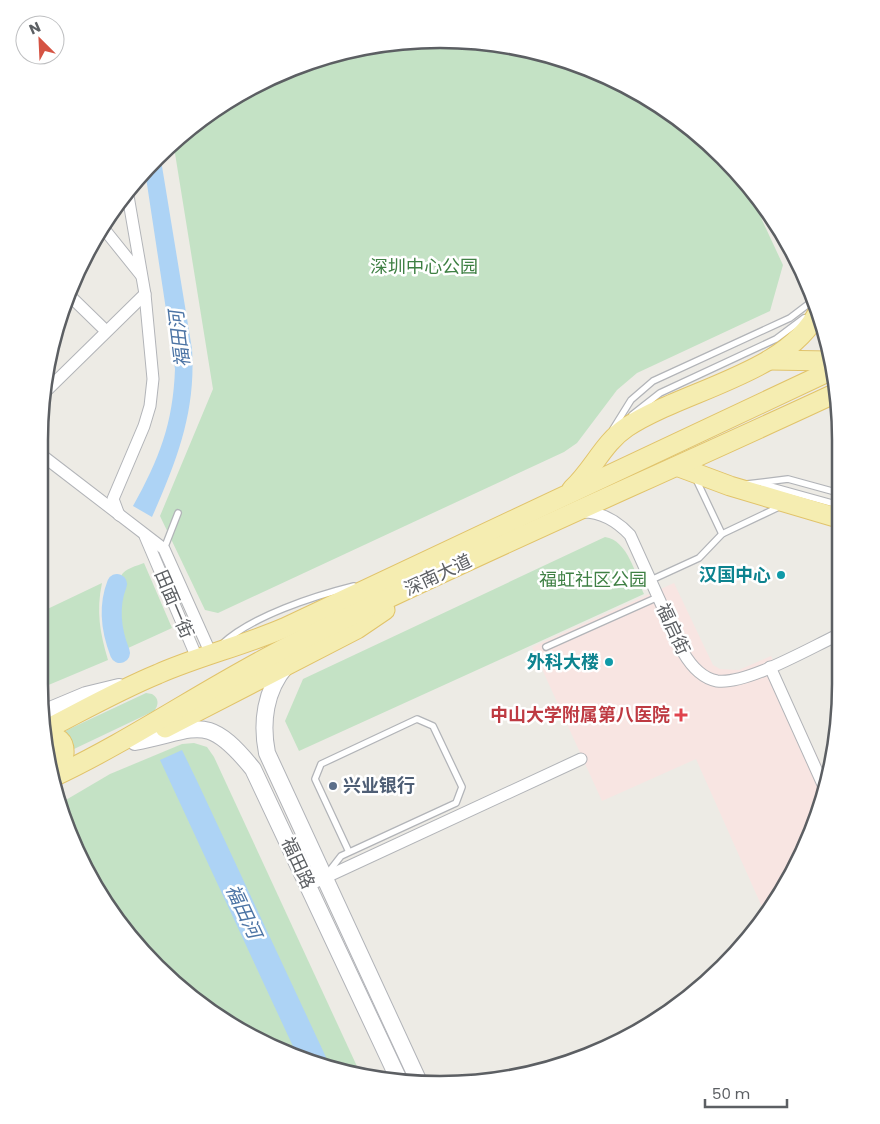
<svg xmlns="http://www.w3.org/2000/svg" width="880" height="1124" font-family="Poppins,'Noto Sans SC',sans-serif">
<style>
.medical{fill:#f8e5e2}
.green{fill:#c4e2c5}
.water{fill:#add3f5}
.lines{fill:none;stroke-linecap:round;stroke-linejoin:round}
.river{stroke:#add3f5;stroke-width:20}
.lane-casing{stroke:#b2b4b8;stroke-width:8}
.street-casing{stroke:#b2b4b8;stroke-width:13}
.secondary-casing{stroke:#b1b3b8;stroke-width:18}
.primary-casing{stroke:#e1c36a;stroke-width:21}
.lane{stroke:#fff;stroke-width:5.5}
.street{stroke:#fff;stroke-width:11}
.secondary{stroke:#fff;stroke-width:16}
.primary{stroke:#f5edb1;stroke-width:19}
.culture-dot{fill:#0f9aa8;stroke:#fff;stroke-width:2}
.health-dot{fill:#e0444e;stroke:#fff;stroke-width:2}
.service-dot{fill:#5c6f8a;stroke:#fff;stroke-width:2}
.labels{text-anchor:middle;stroke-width:5;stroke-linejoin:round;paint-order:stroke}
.park-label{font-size:18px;fill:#3f8044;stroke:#fff}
.street-label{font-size:18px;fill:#5c5f63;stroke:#fff}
.culture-label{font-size:18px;font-weight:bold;fill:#0d838f;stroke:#fff;text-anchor:end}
.health-label{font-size:18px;font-weight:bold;fill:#be3a42;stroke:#fff;text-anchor:end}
.service-label{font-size:18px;font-weight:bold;fill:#4e5e75;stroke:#fff;text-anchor:start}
.water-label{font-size:19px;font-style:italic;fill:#4c74a5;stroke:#fff}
.rim{fill:none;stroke:#5c5f63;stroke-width:2.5}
</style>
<rect width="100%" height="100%" fill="#edebe5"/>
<!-- medical -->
<polygon class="medical" points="674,583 713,665 720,669 739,670 771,656 828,779 811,837 773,907 766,916 696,759 602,801 532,647"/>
<!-- green -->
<g class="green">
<polygon points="466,40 544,52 617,80 684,121 741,175 783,265 770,311 637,373 617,390 577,443 564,452 218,613 205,610 160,516 213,389 173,141 239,93 311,60 387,42"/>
<path d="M605,537C628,540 636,576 644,594L299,751L285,721L303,679Z"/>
<path d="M144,563L172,628L126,649C120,630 111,596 121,576C125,568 137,566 144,563Z"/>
<path d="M102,583C96,611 100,633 108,660L39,689V613Z"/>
<path d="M146,693L152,694C159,698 159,705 154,711L74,749L72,748L64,733L67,730Z"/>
<polygon points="194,743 207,747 214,757 361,1075 336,1072 240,1032 156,968 93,885 59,804 110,774 182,744"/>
</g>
<!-- water -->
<g class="water">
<path d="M160,154L192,349C196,412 177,460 152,517L133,506C159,459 173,424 175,369L145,171Z"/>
<polygon points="182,750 198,783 332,1070 297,1055 160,760"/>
</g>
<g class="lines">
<!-- river -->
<path class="river" d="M117,584C108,607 111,630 120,653"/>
<!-- lane casing -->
<g class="lane-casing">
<g id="lane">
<polyline points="632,415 660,393 776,339 804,318"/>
<polyline points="613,429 631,400 653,381 790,318 815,299"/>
<polyline points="696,479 722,534"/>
<polyline points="747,484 788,479 839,493"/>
<polyline points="763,484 839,505"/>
<polyline points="164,549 178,513"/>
<polyline points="651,580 699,558 722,534 781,506"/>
<path d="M222,644C252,616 314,596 354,586"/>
<polyline points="546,647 658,597"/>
<polyline points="327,874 341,856 456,803 462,787 433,726 417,719 321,764 315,779 349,852"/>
</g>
</g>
<!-- street casing -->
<g class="street-casing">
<g id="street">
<polyline points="104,229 141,275"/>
<polyline points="69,295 106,331"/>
<polyline points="43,394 145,294"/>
<polyline points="39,453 164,549 211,654"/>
<path d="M580,512C600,511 617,521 630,535L683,652C690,664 701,678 717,681C746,685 808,649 836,636"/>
<polyline points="119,515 113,499 144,426 150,406 153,379 145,294 127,190"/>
<polyline points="145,536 197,658"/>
<polyline points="770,667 825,789"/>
<polyline points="309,885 581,759"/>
</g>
</g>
<!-- secondary casing -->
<g class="secondary-casing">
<g id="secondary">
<path d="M286,666C265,690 261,723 267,753L419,1082"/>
<polyline points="43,713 86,695 119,687"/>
<path d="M135,742C198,730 206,711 253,769L399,1080"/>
</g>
</g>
<!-- primary casing -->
<g class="primary-casing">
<g id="primary">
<polyline points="769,360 830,361"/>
<polyline points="679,467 730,486 838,518"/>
<path d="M572,489C593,470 603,443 627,427C683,390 790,373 819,310"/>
<polyline points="165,728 357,629 385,610"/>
<path d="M45,730C82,711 119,690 158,674C199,656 242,646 284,628L832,370"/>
<path d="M46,737C58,736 65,741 64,754L57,761L49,765"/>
<path d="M51,778C137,738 216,681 301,640C478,553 658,476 836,393"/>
</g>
</g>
<!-- lane -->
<use href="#lane" class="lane"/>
<!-- street -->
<use href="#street" class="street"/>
<!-- secondary -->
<use href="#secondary" class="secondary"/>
<!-- primary -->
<use href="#primary" class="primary"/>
</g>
<!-- markers -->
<g class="culture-dot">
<circle cx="781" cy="575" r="5"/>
<circle cx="609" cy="662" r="5"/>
</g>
<path class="health-dot" d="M678.5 707.5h5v5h5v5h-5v5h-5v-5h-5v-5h5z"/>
<circle class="service-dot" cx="333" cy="786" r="5"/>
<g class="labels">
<!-- park labels -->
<g class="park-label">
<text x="424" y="273">深圳中心公园</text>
<text x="593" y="586">福虹社区公园</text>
</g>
<!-- street labels -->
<g class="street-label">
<text transform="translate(438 575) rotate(-25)" y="6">深南大道</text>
<text transform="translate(174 604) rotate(67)" y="6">田面一街</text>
<text transform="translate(673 629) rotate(65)" y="6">福启街</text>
<text transform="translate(298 863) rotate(65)" y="6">福田路</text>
</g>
<!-- culture labels -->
<g class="culture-label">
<text x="771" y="581">汉国中心</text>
<text x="599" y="668">外科大楼</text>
</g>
<!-- health labels -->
<g class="health-label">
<text x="670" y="721">中山大学附属第八医院</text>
</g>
<!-- service labels -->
<g class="service-label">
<text x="343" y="792">兴业银行</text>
</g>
<!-- water labels -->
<g class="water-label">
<text transform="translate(179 339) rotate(-97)" y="7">福田河</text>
<text transform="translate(244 911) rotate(65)" y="7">福田河</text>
</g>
</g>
<!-- crop -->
<path d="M0 0H880V1124H0ZM440 48H440A392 392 0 0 1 832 440V684A392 392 0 0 1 440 1076H440A392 392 0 0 1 48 684V440A392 392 0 0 1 440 48Z" fill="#fff" fill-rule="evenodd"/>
<path class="rim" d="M440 48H440A392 392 0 0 1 832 440V684A392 392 0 0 1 440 1076H440A392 392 0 0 1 48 684V440A392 392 0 0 1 440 48Z"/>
<!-- north arrow -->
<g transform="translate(40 40) rotate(336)"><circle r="24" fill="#ffffff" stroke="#bebfc1"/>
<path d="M0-4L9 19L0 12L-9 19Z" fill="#d55343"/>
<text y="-8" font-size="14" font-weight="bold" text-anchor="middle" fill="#5c5f63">N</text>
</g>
<!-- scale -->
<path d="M705 1099v8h82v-8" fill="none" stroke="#5c5f63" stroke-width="2.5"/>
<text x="712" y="1099" font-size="15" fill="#5c5f63" stroke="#ffffff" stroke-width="4" paint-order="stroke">50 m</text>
</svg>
